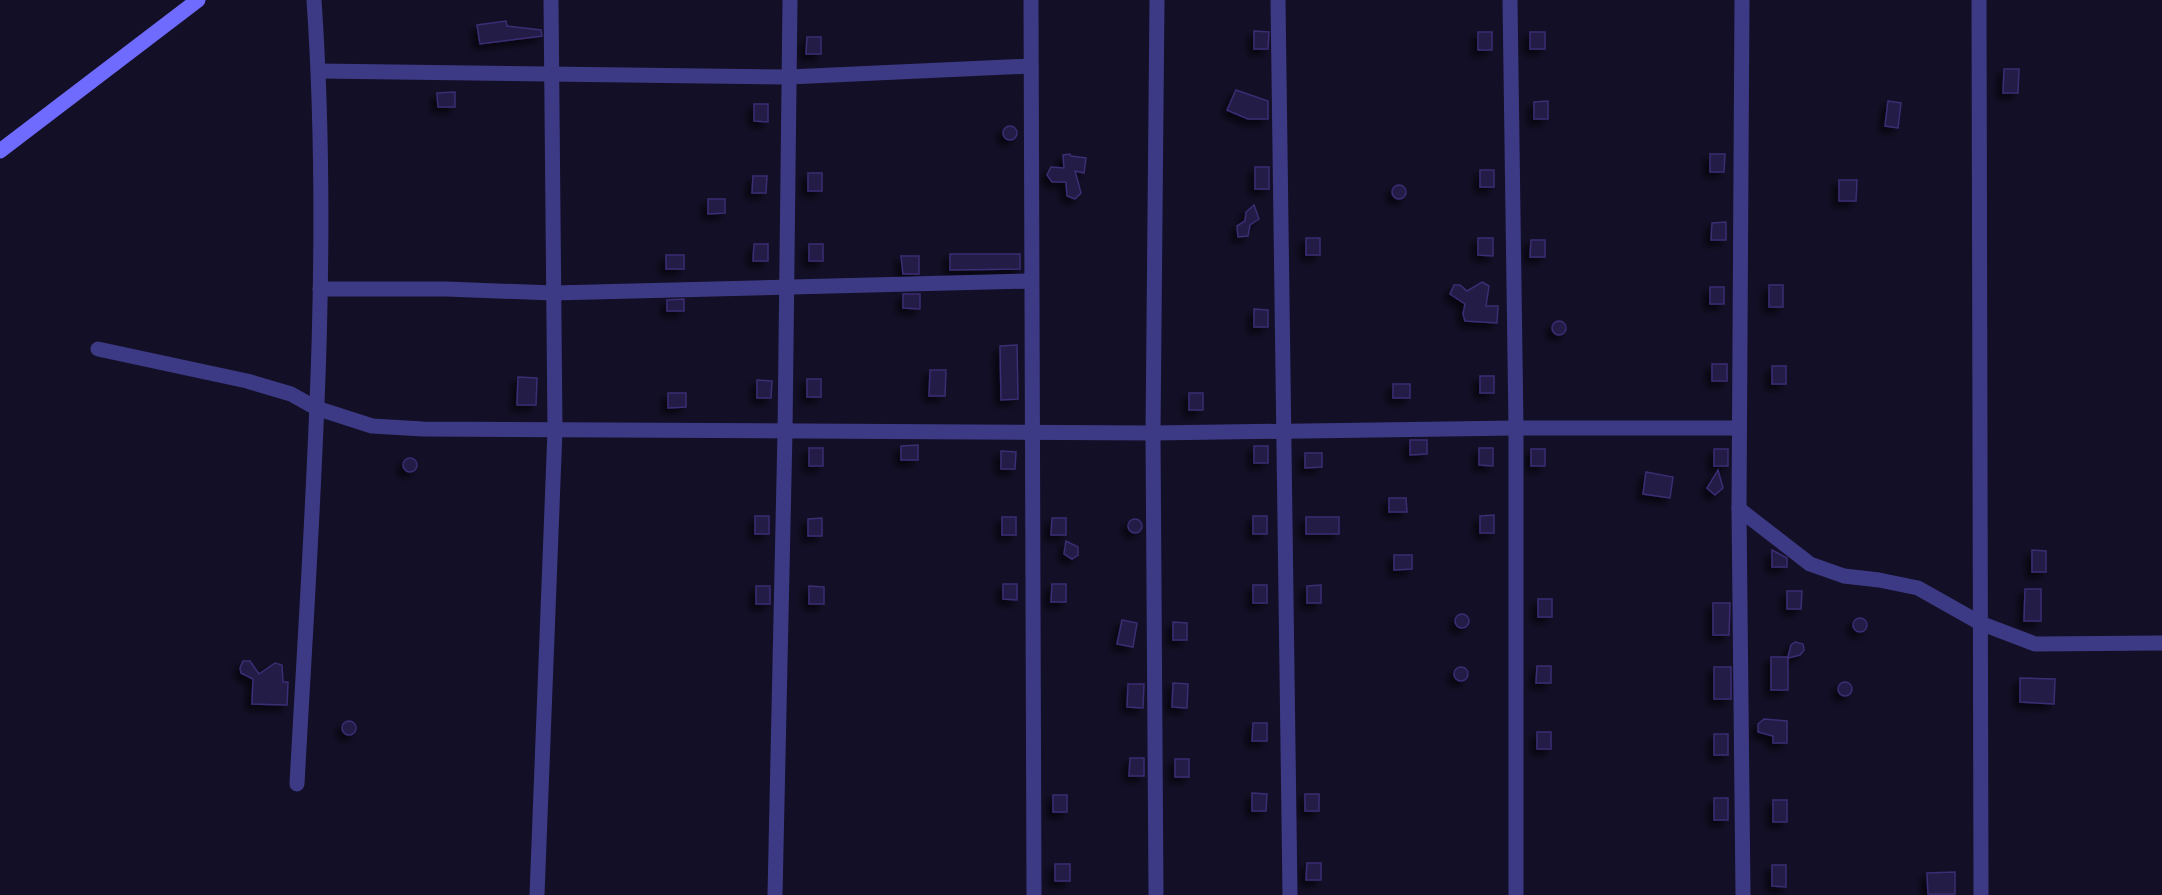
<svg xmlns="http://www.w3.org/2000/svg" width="2162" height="895" font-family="'IBM Plex Sans',sans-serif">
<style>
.building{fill:#241b47;stroke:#3b2d73;stroke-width:1.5;filter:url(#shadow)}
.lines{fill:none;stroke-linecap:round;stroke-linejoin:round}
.street{stroke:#3d3a85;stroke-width:15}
.secondary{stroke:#6f6bff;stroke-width:15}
</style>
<defs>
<filter id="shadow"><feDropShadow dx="-5.5" dy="5.5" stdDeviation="3" flood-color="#0009"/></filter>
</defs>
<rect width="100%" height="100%" fill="#130f26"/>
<!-- building -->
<g class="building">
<polygon points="506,21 507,26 541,30 542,36 480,44 477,25"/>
<polygon points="1254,31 1269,32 1268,49 1254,49"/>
<rect x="1478" y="32" width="14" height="18"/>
<rect x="1530" y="32" width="15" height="17"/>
<polygon points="807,37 821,37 821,54 806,54"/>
<polygon points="2004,69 2019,69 2018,93 2003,93"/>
<polygon points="1236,90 1268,101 1268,119 1248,119 1227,110"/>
<polygon points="455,92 455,107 438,107 437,93"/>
<polygon points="1548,101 1548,119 1534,119 1534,102"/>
<polygon points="1888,101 1901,103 1898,128 1885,126"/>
<polygon points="754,104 768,104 768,122 754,121"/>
<circle cx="1010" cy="133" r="7"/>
<polygon points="1070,154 1071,156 1086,158 1084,173 1075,171 1081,193 1075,199 1067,196 1066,182 1052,182 1047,175 1051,167 1064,168 1063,155"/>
<polygon points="1710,154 1725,154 1724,172 1710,172"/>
<rect x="1255" y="167" width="14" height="22"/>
<rect x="1480" y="170" width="14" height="17"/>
<rect x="808" y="173" width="14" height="18"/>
<polygon points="753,176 767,176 766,193 752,193"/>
<polygon points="1839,180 1857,180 1856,201 1839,201"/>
<circle cx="1399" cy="192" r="7"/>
<polygon points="708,199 725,199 725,213 708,214"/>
<polygon points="1254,205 1259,219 1250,225 1248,236 1238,237 1237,226 1245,221 1246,212"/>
<polygon points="1726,222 1726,240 1711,240 1712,223"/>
<rect x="1306" y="238" width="14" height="17"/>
<polygon points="1478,238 1493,238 1493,256 1478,255"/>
<polygon points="1531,240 1545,240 1545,257 1530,257"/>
<polygon points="754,244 768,244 768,261 753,261"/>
<rect x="809" y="244" width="14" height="17"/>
<polygon points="950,254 1020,254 1020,269 950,270"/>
<rect x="666" y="255" width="18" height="14"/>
<polygon points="901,256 919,256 919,274 903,274"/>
<polygon points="1482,282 1489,286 1486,306 1498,306 1497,323 1465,321 1463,314 1465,304 1450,294 1454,285 1460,285 1467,291"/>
<rect x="1769" y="285" width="14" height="22"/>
<rect x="1710" y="287" width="14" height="17"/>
<polygon points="903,294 920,294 920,309 903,308"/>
<polygon points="684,299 684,311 667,311 667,300"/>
<polygon points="1254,309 1268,310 1268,327 1254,327"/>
<circle cx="1559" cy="328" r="7"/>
<polygon points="1017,345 1018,399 1001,400 1000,346"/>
<rect x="1712" y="364" width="15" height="17"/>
<rect x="1772" y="366" width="14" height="18"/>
<polygon points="930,370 946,370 945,396 929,396"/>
<rect x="1480" y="376" width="14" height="17"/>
<polygon points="518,377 537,378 536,405 517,405"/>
<rect x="807" y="379" width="14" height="18"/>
<polygon points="757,380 772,381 771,398 757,398"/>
<rect x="1393" y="384" width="17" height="14"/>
<polygon points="668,393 686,393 686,407 668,408"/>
<rect x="1189" y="393" width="14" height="17"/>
<polygon points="1410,440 1427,440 1427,454 1410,455"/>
<polygon points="918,445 918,460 901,460 901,446"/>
<rect x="1254" y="446" width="14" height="17"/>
<rect x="809" y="448" width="14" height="18"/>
<polygon points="1479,448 1493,448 1493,466 1479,465"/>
<rect x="1531" y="449" width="14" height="17"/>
<rect x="1714" y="449" width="14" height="17"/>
<polygon points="1001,451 1016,452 1015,469 1001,469"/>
<polygon points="1305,453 1322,453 1322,467 1305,468"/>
<circle cx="410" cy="465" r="7"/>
<polygon points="1718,470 1723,488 1715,495 1707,488"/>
<polygon points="1646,472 1673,477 1670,498 1643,494"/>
<polygon points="1389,498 1406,498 1407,512 1389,512"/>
<polygon points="1494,515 1494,533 1480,533 1480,516"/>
<rect x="755" y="516" width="14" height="18"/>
<rect x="1253" y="516" width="14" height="18"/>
<rect x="1002" y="517" width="14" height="18"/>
<rect x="1306" y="517" width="33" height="17"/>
<polygon points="822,518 822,536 808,536 808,519"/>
<polygon points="1052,518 1066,518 1066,535 1051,535"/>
<circle cx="1135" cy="526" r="7"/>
<polygon points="1066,541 1078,547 1078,555 1072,559 1064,554"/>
<polygon points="1772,550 1787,558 1787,567 1772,567"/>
<polygon points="2032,550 2046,551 2046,572 2032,572"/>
<polygon points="1394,555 1412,555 1412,569 1394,570"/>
<polygon points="1003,584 1017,584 1017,600 1003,599"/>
<polygon points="1052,584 1066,584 1066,602 1051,602"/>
<rect x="1253" y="585" width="14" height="18"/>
<polygon points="1321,585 1321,603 1307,603 1307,586"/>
<rect x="756" y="586" width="14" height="18"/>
<polygon points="809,586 824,587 824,604 809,604"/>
<polygon points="2025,589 2041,589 2041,621 2024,621"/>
<polygon points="1787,591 1802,591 1801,609 1787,609"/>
<rect x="1538" y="599" width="14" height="18"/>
<polygon points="1713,603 1730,603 1729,635 1713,635"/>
<circle cx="1462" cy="621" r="7"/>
<circle cx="1860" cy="625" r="7"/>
<polygon points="1122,620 1137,623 1133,647 1117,644"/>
<polygon points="1173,622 1187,623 1187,640 1173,640"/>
<polygon points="1795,642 1803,644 1804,650 1800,655 1788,658 1788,690 1771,690 1771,657 1788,657 1791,645"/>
<polygon points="243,661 250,661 259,674 275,663 282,665 283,682 288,682 287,705 252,704 253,679 241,673 240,668"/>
<polygon points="1537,666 1551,666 1551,683 1536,683"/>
<circle cx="1461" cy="674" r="7"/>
<rect x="1714" y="667" width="17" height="32"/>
<polygon points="2020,678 2055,679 2054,704 2020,702"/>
<circle cx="1845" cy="689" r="7"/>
<polygon points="1173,683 1188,684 1187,708 1172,707"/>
<polygon points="1128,684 1144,684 1143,708 1127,707"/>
<polygon points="1764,719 1787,721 1787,743 1773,743 1773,736 1758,732 1758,724"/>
<circle cx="349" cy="728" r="7"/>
<polygon points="1253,723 1267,723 1267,741 1252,741"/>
<rect x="1537" y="732" width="14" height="17"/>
<rect x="1714" y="734" width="14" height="21"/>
<polygon points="1130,758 1144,758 1144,776 1129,776"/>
<rect x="1175" y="759" width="14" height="18"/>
<polygon points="1252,793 1267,794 1266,811 1252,811"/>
<rect x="1305" y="794" width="14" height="17"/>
<rect x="1053" y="795" width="14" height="17"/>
<rect x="1714" y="798" width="14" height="22"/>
<rect x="1773" y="800" width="14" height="22"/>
<polygon points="1307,863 1321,863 1321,880 1306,880"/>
<rect x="1055" y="864" width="15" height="17"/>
<polygon points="1772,865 1786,865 1786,887 1772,886"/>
<polygon points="1955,872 1955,894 1928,894 1927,873"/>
</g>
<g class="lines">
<!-- street -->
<g class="street">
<polyline points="1031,0 1034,895"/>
<polyline points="1278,0 1290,895"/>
<polyline points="1510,0 1516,428 1516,895"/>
<polyline points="1742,0 1739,509 1743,895"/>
<polyline points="1979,0 1981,895"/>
<polyline points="319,71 789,77 1031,66"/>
<polyline points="320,289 446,289 553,293 1031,281"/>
<polyline points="98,349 247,381 291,394 316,408 372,426 423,429 1153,433 1516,428 1739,428"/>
<polyline points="1739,509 1810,564 1844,576 1879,580 1918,588 1980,623 2035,644 2162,643"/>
<path d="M297,784C311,524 332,261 314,0"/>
<polyline points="537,895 555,430 551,0"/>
<polyline points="775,895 785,432 790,0"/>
<polyline points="1156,895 1153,433 1157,0"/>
</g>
<!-- secondary -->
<polyline class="secondary" points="0,151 198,0"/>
</g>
</svg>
